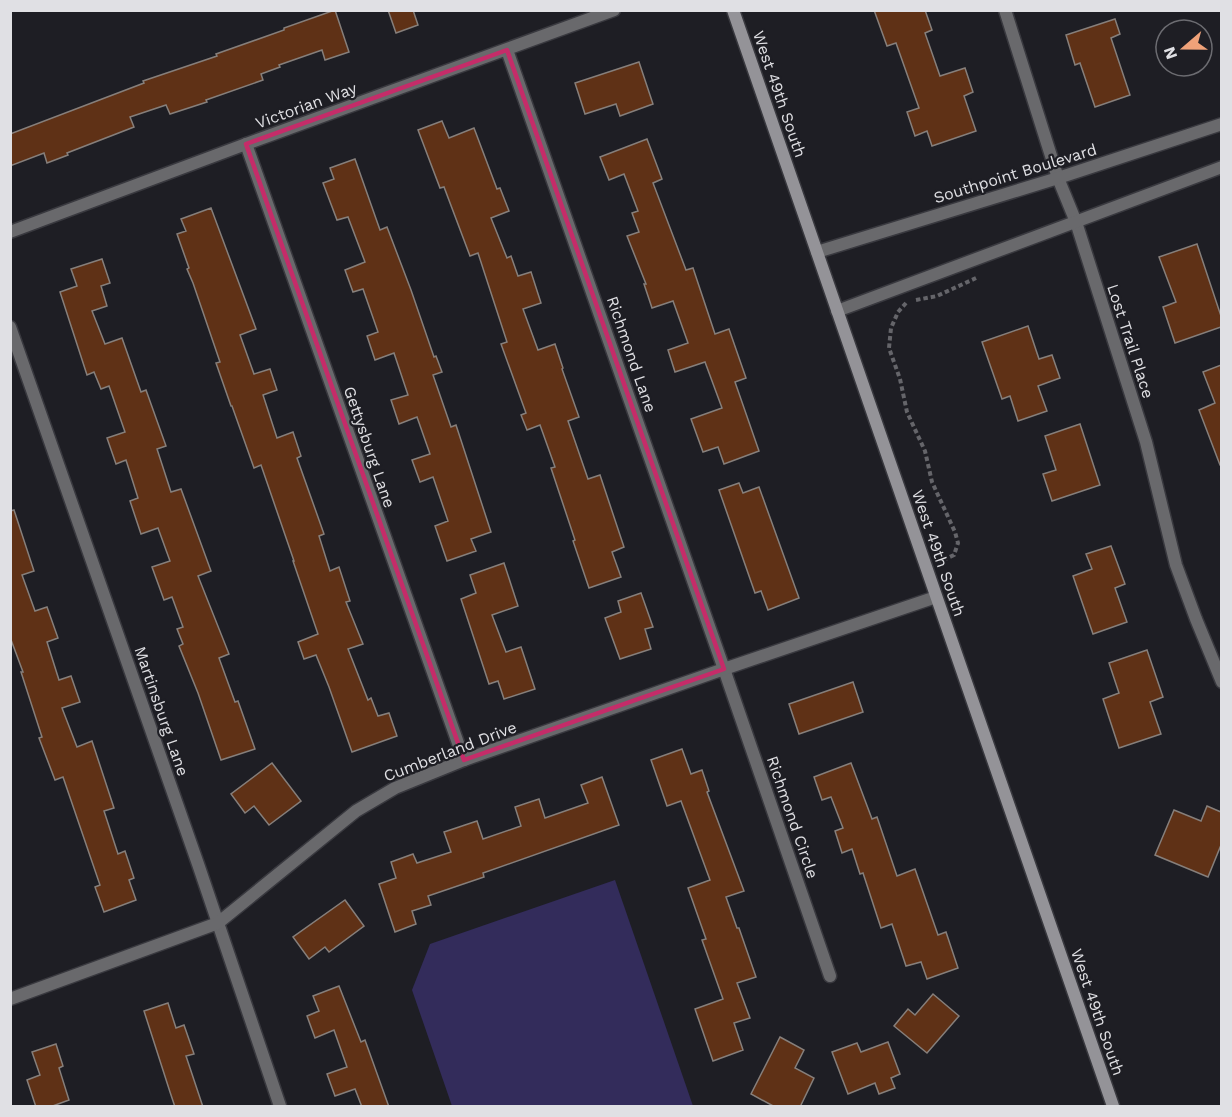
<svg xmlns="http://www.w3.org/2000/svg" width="1232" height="1117" font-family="'Work Sans',sans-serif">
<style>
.green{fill:#332c5b}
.building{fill:#5f3116;stroke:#867f7b;stroke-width:1.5}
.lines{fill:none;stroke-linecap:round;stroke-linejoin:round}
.street-casing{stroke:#39393f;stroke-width:15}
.secondary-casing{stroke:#39393f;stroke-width:15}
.path{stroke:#65656a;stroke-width:4;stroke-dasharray:4.5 3;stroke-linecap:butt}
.street{stroke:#69696c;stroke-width:12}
.secondary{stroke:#949398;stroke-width:12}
.marked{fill:none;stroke:#c52c69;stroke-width:4.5;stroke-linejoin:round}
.labels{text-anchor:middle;stroke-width:4.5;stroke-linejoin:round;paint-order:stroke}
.street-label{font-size:16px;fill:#e0e0e4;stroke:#1e1e24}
</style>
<rect width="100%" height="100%" fill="#1e1e24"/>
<!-- green -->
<polygon class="green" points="615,880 693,1106 452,1106 412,990 430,944"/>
<!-- building -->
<g class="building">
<polygon points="335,10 349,52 325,60 322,50 279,65 280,67 261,74 263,80 206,100 207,102 170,114 166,105 130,117 134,127 67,153 68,155 47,163 44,153 10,166 10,134 144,83 143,81 217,56 216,54 284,30 284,28"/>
<polygon points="388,10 413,10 418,25 396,33"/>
<polygon points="874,10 925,10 932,30 925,33 940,76 965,68 973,92 964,96 976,131 932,146 927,131 915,136 907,112 919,108 896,43 887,46"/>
<polygon points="1115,19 1120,34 1111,38 1130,95 1095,107 1080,63 1075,65 1066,35"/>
<polygon points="639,62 653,104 620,116 616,104 585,114 575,83"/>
<polygon points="442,121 449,138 474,128 497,189 500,188 509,211 491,218 507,258 511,256 518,276 531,272 541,303 523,309 538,350 555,344 563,368 562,369 579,417 568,421 588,479 600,475 624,547 612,552 621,577 589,588 573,541 575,540 551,468 555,467 540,425 527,430 521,415 526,413 501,344 507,342 478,253 470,256 444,187 440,188 418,130"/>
<polygon points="647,139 662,179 653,183 686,270 693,268 715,334 729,329 746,378 735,382 759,451 724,464 718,447 703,452 691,419 722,408 705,362 675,372 668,350 688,343 673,301 652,308 644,284 646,284 627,236 639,232 632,213 638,211 624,174 609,180 600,157"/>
<polygon points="355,159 380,230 387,227 411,290 434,357 436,356 442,372 433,375 451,427 456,425 491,532 471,539 476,551 447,561 435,526 448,521 433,477 420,482 412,460 430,454 417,417 399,424 391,400 408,395 394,353 375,360 367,336 378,332 363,289 353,292 345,270 365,262 348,217 337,220 323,183 334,179 330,168"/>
<polygon points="211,208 256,329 240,335 254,374 270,369 277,390 263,395 277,438 293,432 301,456 297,458 324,534 319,536 330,571 339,567 350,601 346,602 363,644 348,649 368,700 371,698 378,716 389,713 397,736 352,752 329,687 316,655 304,659 298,642 318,634 293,561 294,561 261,465 254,468 232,406 231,406 216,363 220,362 193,283 187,269 189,268 177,234 186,231 181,219"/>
<polygon points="1197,244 1221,316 1221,327 1175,343 1163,307 1176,302 1159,257"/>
<polygon points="102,259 110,283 101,286 107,306 92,311 105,344 122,338 141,392 146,390 166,446 157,449 171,492 181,489 211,571 198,576 229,654 219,658 235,702 238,701 255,749 221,760 198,693 179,646 183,644 177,629 183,627 172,597 164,600 152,567 170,561 158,528 141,534 130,501 138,498 126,460 116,464 107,438 125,432 109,386 101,389 94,372 87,375 60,292 77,286 71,269"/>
<polygon points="1028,326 1039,359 1052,355 1060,378 1038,386 1047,411 1018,421 1010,396 1002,399 982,342"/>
<polygon points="1221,365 1221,465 1220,465 1199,410 1215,403 1203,372"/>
<polygon points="1080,424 1100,485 1052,501 1043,474 1056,470 1045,436"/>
<polygon points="739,483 743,493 759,487 799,598 768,610 761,591 755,593 719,490"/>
<polygon points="14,510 34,571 22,575 35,611 47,607 58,638 47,642 59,680 71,676 80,702 62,708 77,747 92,741 114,808 104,811 118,854 125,851 134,878 129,880 136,900 104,912 95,887 100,885 63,777 55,780 39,738 42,737 21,672 23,672 10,637 10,511"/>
<polygon points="1111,546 1125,584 1115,588 1127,622 1093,634 1073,576 1092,569 1086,554"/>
<polygon points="504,563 518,606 492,615 506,652 521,647 535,689 504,699 498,681 489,684 461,599 476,593 470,575"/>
<polygon points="641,593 653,627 645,629 651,649 620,659 605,618 621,612 618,601"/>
<polygon points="1147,650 1163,697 1150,702 1161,734 1119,748 1103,699 1119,693 1109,663"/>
<polygon points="853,682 863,712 799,734 789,704"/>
<polygon points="682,749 691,774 702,770 709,791 707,792 744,891 726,897 737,928 739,928 756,977 737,983 750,1018 734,1023 743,1050 713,1061 695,1009 723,999 702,940 706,939 688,888 710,880 681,801 667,806 651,760"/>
<polygon points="272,763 301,801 269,825 254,806 245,813 231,794"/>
<polygon points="851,763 872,819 877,817 897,876 915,869 938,935 946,932 958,968 927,979 921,962 906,966 892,924 881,928 863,873 860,874 852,849 842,853 835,831 843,828 831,797 822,800 814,777"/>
<polygon points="602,777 619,825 483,873 484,877 428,896 431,905 412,911 416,924 395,932 379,884 396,878 391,862 413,854 417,863 451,852 444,832 477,821 483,839 521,826 515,807 539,799 545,818 588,803 581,785"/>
<polygon points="1207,806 1221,812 1221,845 1208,877 1155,855 1174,810 1201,821"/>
<polygon points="345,900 364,926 329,952 325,947 309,959 293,937"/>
<polygon points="339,986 361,1042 365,1040 389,1107 362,1107 355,1089 335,1096 327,1074 347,1067 334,1030 315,1038 307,1016 319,1011 313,996"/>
<polygon points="933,994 959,1016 927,1053 894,1026 908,1009 915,1015"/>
<polygon points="168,1003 176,1028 184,1025 194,1054 186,1056 203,1107 175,1107 170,1092 144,1011"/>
<polygon points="780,1037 804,1050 795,1068 814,1078 800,1107 775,1107 751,1094"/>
<polygon points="888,1042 900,1074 891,1078 895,1088 879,1094 875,1083 848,1094 832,1052 857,1043 861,1052"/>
<polygon points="56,1044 63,1066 59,1068 69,1100 50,1107 36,1107 27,1080 40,1075 32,1052"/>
</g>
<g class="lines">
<!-- street casing -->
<g class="street-casing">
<g id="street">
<polyline points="1005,10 1058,178 1076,222 1146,442 1176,565 1196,619 1222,682"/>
<polyline points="507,50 724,669 830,976"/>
<polyline points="246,144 464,760"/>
<polyline points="10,232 246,144 614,10"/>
<polyline points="817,252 1058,178 1222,124"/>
<polyline points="837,311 1222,167"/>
<polyline points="10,327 198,864 280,1106"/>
<polyline points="10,999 218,923 356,811 395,788 464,760 724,669 936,597"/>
</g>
</g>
<!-- secondary casing -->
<g class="secondary-casing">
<polyline id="secondary" points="733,10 1113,1106"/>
</g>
<!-- path -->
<g class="path">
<polyline points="916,300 937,296 976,278"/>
<polyline points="906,303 898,312 891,328 889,348 900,379 907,412 925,451 932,482 955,532 958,543 954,555 939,562"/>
</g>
<!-- street -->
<use href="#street" class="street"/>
<!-- secondary -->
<use href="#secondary" class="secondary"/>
</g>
<!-- marked area -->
<path class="marked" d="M507,50L724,669L464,760L246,144Z"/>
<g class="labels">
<!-- street labels -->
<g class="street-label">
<text transform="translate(780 94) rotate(71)" y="6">West 49th South</text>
<text transform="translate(306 105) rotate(-20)" y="6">Victorian Way</text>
<text transform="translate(1015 173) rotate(-17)" y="6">Southpoint Boulevard</text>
<text transform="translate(1131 341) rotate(72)" y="6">Lost Trail Place</text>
<text transform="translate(632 354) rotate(71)" y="6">Richmond Lane</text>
<text transform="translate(370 447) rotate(71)" y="6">Gettysburg Lane</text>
<text transform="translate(939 553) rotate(71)" y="6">West 49th South</text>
<text transform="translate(162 711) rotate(71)" y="6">Martinsburg Lane</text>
<text transform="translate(450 751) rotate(-21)" y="6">Cumberland Drive</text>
<text transform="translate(793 817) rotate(71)" y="6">Richmond Circle</text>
<text transform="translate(1098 1012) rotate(71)" y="6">West 49th South</text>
</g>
</g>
<!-- border -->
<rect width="1232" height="1117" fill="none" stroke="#e0e0e4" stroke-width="24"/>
<!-- north arrow -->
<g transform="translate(1184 48) rotate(250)"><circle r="28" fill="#1e1e24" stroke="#6c6c71" stroke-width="1.5"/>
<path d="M0-4.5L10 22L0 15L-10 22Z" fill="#f0a279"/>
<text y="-9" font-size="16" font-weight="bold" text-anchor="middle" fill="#e0e0e4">N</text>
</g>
</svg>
